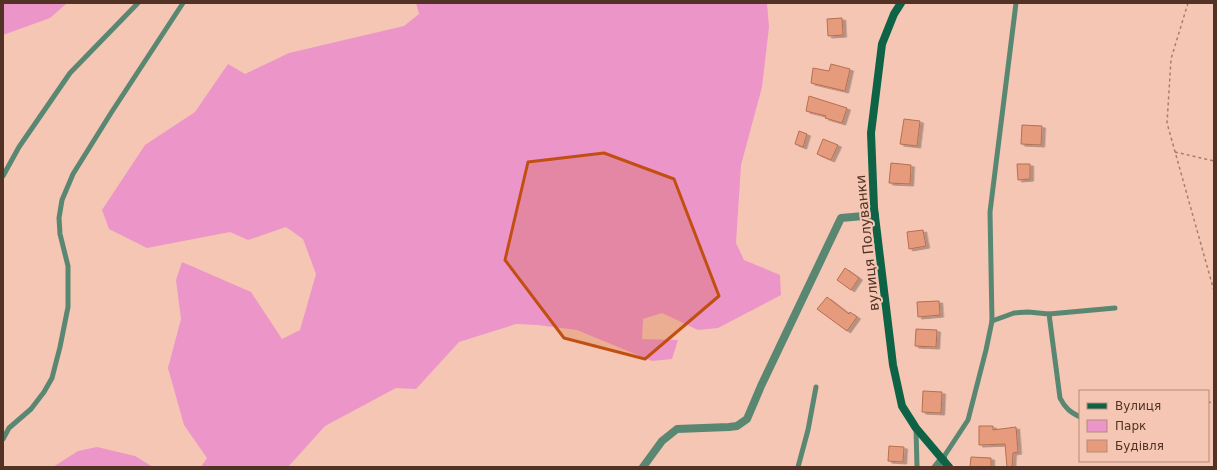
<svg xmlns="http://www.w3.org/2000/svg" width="1217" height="470" font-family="'DejaVu Sans',sans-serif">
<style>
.green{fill:#ec95c9}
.building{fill:#e69b7c;stroke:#b56f51;filter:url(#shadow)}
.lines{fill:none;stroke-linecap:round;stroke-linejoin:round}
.path{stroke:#a77f6f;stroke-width:1.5;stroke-dasharray:3 3;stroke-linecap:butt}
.lane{stroke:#5a8772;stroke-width:5}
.street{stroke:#5a8772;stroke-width:8}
.secondary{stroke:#0e6245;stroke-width:8}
.marked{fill:#c24f12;fill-opacity:0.2;stroke:#c24f12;stroke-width:3;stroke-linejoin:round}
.labels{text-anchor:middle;stroke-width:4;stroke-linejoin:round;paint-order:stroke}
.street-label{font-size:14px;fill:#513225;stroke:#f5c6b3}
</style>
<defs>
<filter id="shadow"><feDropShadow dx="3.5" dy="2" stdDeviation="0" flood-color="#0004"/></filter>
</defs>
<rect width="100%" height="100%" fill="#f5c6b3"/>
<!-- green -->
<g class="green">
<polygon points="3,3 67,3 50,18 3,35"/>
<polygon points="416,3 767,3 769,27 762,87 741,165 736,243 744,260 780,275 781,295 718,328 698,330 662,313 643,319 642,339 678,340 672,359 652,361 577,330 538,325 516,324 459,342 416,389 396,388 325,426 288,467 201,467 207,458 184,425 168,368 181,319 176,280 182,262 251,292 282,339 300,330 316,274 303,239 286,227 248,240 230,232 147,248 109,229 102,210 145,145 195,112 228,64 245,74 289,53 404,26 419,14"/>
<polygon points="97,447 135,456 153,467 53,467 78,451"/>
</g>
<!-- building -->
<g class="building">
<polygon points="842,18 843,35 828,36 827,19"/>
<polygon points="831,64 850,69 845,91 811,83 813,68 829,71"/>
<polygon points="809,96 847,108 842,123 825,118 826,116 806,111"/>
<polygon points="904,119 920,121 917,146 900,144"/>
<polygon points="1022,125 1042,126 1041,145 1021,144"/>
<polygon points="799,131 807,134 803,147 795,144"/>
<polygon points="823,139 838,145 831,160 817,154"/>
<polygon points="891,163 911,165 910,184 889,183"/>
<polygon points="1017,164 1030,164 1030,179 1018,180"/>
<polygon points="923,230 926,246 909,249 907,232"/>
<polygon points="845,268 859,278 851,290 837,280"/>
<polygon points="827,297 849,314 850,312 857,317 847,331 817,309"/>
<polygon points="939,301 940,315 918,317 917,302"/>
<polygon points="916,329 937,330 936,347 915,346"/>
<polygon points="923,391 942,392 941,413 922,412"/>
<polygon points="979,426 993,426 993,430 1016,427 1018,452 1013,453 1012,467 1007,467 1005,444 979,445"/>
<polygon points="889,446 904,447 903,462 888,461"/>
<polygon points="971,457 991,458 991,467 970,467"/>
</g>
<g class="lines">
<!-- path -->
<g class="path">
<polyline points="1188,3 1171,59 1167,123 1214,291"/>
<polyline points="1175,152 1214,161"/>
<polyline points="1208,402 1214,403"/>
</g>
<!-- lane -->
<g class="lane">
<polyline points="3,176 19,147 70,73 138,3"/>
<polyline points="1049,314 1115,308"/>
<path d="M992,321L1014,313L1028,312L1049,314L1060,398C1065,408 1070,412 1080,417"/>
<polyline points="916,429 917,467"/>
<polyline points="3,439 9,428 31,409 44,392 52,378 60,347 68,307 68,266 60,234 59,218 62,200 73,174 111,113 183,3"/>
<polyline points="943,458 968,420 986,350 992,321 990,212 1016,3"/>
<polyline points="798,467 808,430 816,387"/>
</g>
<!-- street -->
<g class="street">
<polyline points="643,467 662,441 677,429 729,427 737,426 747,419 761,386 841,218 875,215"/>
<polyline points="936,467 943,458"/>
</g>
<!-- secondary -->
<polyline class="secondary" points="901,3 894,14 882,44 871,133 874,208 893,365 902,406 916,428 949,467"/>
</g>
<!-- marked area -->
<path class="marked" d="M604,153L674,179L719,296L645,359L564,338L505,260L528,162Z"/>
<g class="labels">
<!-- street labels -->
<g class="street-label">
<text transform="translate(867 243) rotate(-96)" y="5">вулиця Полуванки</text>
</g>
</g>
<!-- border -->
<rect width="1217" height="470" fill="none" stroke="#513225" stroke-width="8"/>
<!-- legend -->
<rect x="1079" y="390" width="130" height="72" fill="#f5c6b3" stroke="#b38b7a"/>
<rect x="1087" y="403" width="20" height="6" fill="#0e6245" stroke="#b38b7a"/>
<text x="1115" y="410" font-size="12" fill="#513225">Вулиця</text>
<rect x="1087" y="420" width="20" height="12" fill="#ec95c9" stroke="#b38b7a"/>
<text x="1115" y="430" font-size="12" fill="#513225">Парк</text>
<rect x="1087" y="440" width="20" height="12" fill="#e69b7c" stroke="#b38b7a"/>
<text x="1115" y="450" font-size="12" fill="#513225">Будівля</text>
</svg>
